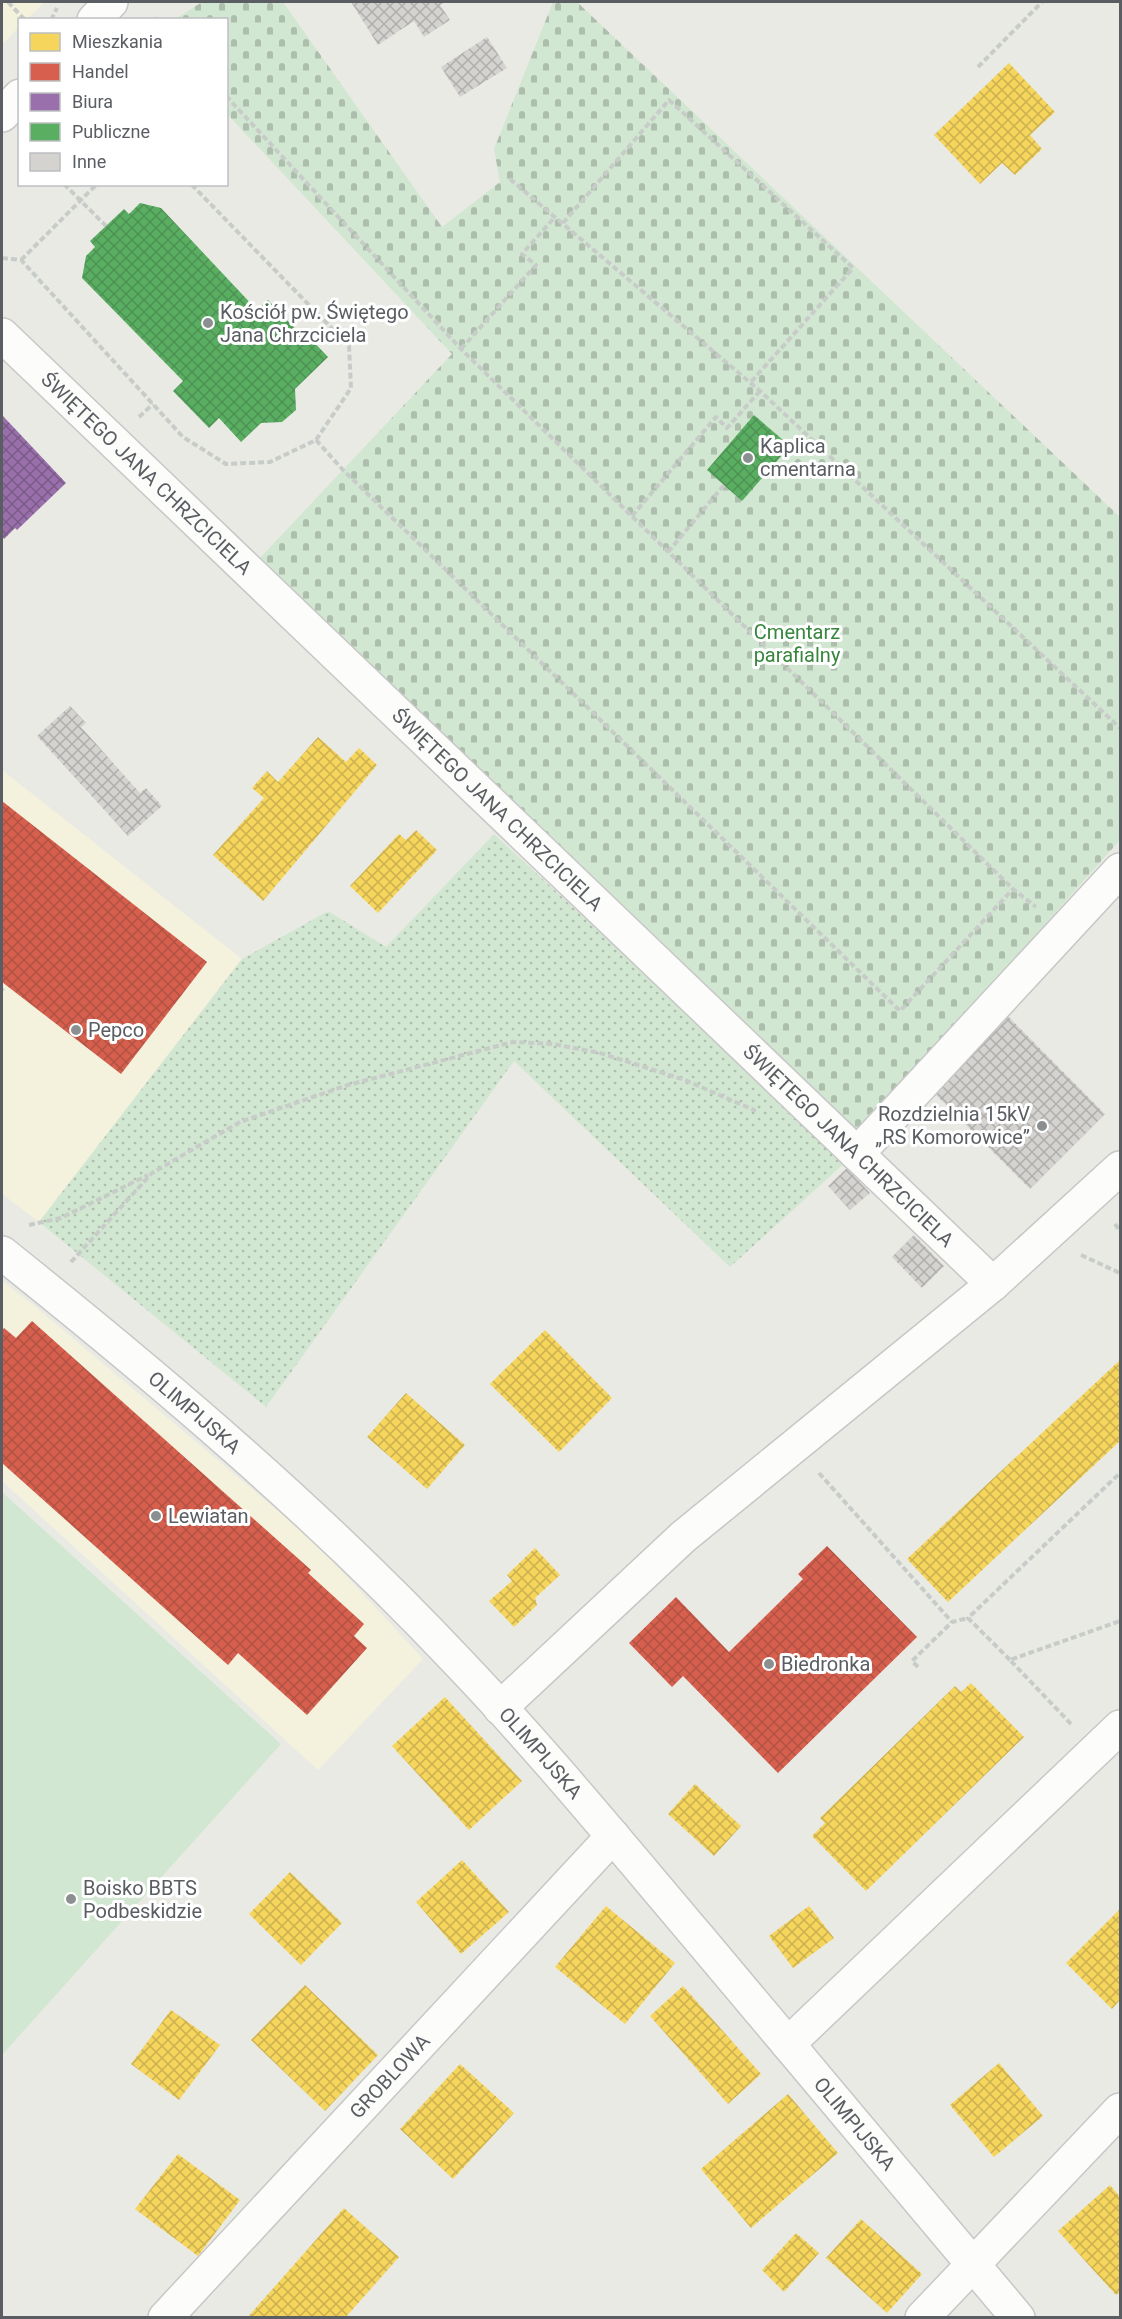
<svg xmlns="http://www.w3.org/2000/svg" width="1122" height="2319" font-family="Roboto,sans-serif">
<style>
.commercial{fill:#f4f1dd}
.grass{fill:url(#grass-dots)}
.cemetery{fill:url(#cemetery-stones)}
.pitch{fill:#d2e7d1}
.homes{fill:url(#homes-cross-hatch)}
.shops{fill:url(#shops-cross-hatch)}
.offices{fill:url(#offices-cross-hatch)}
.public{fill:url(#public-cross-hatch)}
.building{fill:url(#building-cross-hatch)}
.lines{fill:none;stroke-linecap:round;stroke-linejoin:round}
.minor-casing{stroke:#c7c7c7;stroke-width:36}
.path{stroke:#c7ccc9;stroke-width:4;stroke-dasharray:6 3;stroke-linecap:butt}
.minor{stroke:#fcfcfb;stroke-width:33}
.poi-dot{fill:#8c8f90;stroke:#fff;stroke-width:2}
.labels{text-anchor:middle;stroke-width:6;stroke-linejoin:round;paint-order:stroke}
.poi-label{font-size:20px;fill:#5a5e63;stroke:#fff;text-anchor:start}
.street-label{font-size:20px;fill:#5a5e63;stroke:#fff}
.park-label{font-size:20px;fill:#36863d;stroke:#fff}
</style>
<defs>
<pattern id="grass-dots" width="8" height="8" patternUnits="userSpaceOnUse" patternTransform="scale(1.5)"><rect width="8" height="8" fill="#d2e7d1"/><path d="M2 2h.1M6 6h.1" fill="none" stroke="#adbead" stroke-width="1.8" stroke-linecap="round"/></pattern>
<pattern id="cemetery-stones" width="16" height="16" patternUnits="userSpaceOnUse" patternTransform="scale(1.5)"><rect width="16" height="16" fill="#d2e7d1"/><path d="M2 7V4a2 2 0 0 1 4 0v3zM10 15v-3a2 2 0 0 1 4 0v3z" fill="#adbead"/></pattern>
<pattern id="homes-cross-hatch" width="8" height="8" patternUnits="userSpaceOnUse" patternTransform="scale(1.5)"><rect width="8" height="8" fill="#f6d55c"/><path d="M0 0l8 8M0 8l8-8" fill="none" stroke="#cab050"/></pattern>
<pattern id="shops-cross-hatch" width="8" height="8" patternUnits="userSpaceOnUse" patternTransform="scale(1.5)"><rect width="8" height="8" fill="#d6604d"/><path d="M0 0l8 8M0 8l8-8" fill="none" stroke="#b15244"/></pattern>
<pattern id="offices-cross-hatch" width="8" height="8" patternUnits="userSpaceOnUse" patternTransform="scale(1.5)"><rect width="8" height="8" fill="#9970ab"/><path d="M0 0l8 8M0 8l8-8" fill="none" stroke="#7a5b88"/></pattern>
<pattern id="public-cross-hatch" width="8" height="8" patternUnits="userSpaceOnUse" patternTransform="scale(1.5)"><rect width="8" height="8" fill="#5aae61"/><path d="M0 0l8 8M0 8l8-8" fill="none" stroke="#4d9154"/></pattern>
<pattern id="building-cross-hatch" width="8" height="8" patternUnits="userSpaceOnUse" patternTransform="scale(1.5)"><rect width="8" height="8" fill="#d4d3d0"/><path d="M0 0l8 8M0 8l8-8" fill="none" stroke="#afaeac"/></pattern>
</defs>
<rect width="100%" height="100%" fill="#eaeae5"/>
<!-- commercial -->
<g class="commercial">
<polygon points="2,2 45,2 27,19 20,20 19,27 2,45"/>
<polygon points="2,770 242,959 39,1222 2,1194"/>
<polygon points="2,1281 31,1303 315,1542 423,1659 318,1770 2,1481"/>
</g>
<!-- grass -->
<polygon class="grass" points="494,834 847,1161 730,1267 514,1061 266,1407 39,1222 242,959 328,911 386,947"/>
<!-- cemetery -->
<polygon class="cemetery" points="202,2 283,2 442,227 500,182 494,149 553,2 577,2 1120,517 1120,840 856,1137 258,560 452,354 227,114 226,20 174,20"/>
<!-- pitch -->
<polygon class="pitch" points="2,1492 281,1744 2,2055"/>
<!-- homes -->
<g class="homes">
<polygon points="1009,63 1055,112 1030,135 1042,149 1015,175 1002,163 980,184 934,135"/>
<polygon points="318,737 346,762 359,748 377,765 263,901 213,855 264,798 252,788 267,771 278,782"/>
<polygon points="416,830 437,850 378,913 350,886 399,834 406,840"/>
<polygon points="545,1330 612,1398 559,1452 490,1384"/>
<polygon points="1120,1360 1120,1441 948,1602 907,1559"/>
<polygon points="406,1393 465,1445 427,1489 367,1437"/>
<polygon points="535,1548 560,1575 535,1598 537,1605 514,1627 489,1601 512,1581 507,1575"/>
<polygon points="971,1683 1024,1737 866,1891 812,1836 825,1823 820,1818 955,1686 961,1692"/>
<polygon points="445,1697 522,1781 469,1830 392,1746"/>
<polygon points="695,1784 741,1826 714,1856 668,1814"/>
<polygon points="462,1860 509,1912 461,1954 416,1902"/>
<polygon points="290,1872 342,1923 301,1965 249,1914"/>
<polygon points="606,1906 675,1963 625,2024 555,1967"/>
<polygon points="809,1906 834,1938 793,1968 769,1936"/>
<polygon points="1119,1910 1120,2000 1112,2009 1066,1963"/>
<polygon points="305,1985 378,2055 325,2111 251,2040"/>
<polygon points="683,1986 761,2074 728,2104 650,2016"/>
<polygon points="171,2010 220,2045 179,2100 131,2064"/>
<polygon points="999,2063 1043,2116 994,2157 950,2105"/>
<polygon points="460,2064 514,2113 453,2179 400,2129"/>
<polygon points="788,2094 838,2153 751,2228 701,2169"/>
<polygon points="178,2154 240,2200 198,2256 135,2209"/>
<polygon points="1110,2185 1120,2197 1120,2292 1116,2295 1058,2231"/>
<polygon points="344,2208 399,2257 345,2318 247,2318"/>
<polygon points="861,2219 922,2274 887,2313 826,2258"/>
<polygon points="796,2233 819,2253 784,2292 762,2270"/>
</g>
<!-- shops -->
<g class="shops">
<polygon points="2,801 207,962 121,1074 2,982"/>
<polygon points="32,1321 311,1570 308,1573 364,1624 354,1636 367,1648 307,1715 238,1653 228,1665 2,1463 2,1331 4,1328 16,1338"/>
<polygon points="827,1546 917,1637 778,1773 683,1676 672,1687 629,1643 676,1597 729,1652 803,1579 798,1574"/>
</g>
<!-- offices -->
<polygon class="offices" points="2,415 66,483 17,530 15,528 4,539 2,536"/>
<!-- public -->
<g class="public">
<polygon points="140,203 161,208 257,310 268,300 305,339 308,336 328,357 295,389 296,410 282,422 261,423 241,442 219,418 209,428 173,391 183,381 82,278 86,256 95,247 90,241 124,209 129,214"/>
<polygon points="754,415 790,446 742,501 707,470"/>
</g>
<!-- building -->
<g class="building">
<polygon points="351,2 446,2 440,5 450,20 424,37 414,21 378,45"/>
<polygon points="487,37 507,68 460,97 441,67"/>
<polygon points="70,706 86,723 81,727 140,793 146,788 162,806 128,836 37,736"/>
<polygon points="1001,1009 1105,1114 1030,1189 926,1085"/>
<polygon points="847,1168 870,1193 850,1210 828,1186"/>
<polygon points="914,1235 944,1266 922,1288 892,1257"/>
</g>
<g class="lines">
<!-- minor casing -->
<g class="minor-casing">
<g id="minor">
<polyline points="94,20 111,2"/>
<polyline points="2,115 20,96"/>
<path id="s1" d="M2,335L993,1284"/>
<polyline points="857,1154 1120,870"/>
<path id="s2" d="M2,1253C161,1380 319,1514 459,1663C543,1751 620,1845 698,1937C805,2064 911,2191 1018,2318"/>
<polyline points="500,1708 683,1537 993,1284 1120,1168"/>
<polyline points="788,2044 1120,1727"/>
<path id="s3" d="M165,2318L613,1836"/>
<polyline points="922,2318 1120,2110"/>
</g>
</g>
<!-- path -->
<g class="path">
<polyline points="8,2 25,20"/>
<polyline points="155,18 157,20"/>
<polyline points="51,20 57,8"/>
<polyline points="978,67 1042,2"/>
<polyline points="226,96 461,349 1013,889 1036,907"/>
<polyline points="510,179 760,391 1120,728"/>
<polyline points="64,184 106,226"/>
<polyline points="563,223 669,100 853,268 750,383"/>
<polyline points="2,258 21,260 183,437 226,464 270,462 316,440 351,388 349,346 191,184"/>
<polyline points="21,260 97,184"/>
<polyline points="461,349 536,265 522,254 555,217"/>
<polyline points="139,417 153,404"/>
<polyline points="316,440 343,470 900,1011 1013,889"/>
<polyline points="632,516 716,417 727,428 760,391"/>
<polyline points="668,552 724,485"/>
<polyline points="2,990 3,988"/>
<polyline points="1115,1224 1120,1231"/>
<polyline points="29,1225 61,1218 148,1175"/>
<polyline points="1081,1255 1120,1273"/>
<polyline points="71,1262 152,1173 240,1122 348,1085 513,1042 553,1044 600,1053 685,1080 756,1111"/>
<polyline points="819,1473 952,1622"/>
<polyline points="1010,1660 968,1618 1120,1473"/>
<polyline points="918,1667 912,1661 952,1622 968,1618"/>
<polyline points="1071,1724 1010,1660 1120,1621"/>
</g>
<!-- minor -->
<use href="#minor" class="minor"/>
</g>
<!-- markers -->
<g class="poi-dot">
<circle cx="208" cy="323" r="6"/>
<circle cx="748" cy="458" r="6"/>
<circle cx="76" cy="1030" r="6"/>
<circle cx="1042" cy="1126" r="6"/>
<circle cx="156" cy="1516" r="6"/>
<circle cx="769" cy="1664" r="6"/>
<circle cx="71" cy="1899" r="6"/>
</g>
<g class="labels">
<!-- poi labels -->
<g class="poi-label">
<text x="220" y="319">Kościół pw. Świętego<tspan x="220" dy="23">Jana Chrzciciela</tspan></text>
<text x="760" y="453">Kaplica<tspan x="760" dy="23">cmentarna</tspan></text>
<text x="88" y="1037">Pepco</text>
<text x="1030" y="1121" text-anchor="end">Rozdzielnia 15kV<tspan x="1030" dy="23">„RS Komorowice”</tspan></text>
<text x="168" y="1523">Lewiatan</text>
<text x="781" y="1671">Biedronka</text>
<text x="83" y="1895">Boisko BBTS<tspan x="83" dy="23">Podbeskidzie</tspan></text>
</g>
<!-- street labels -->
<g class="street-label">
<text dy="7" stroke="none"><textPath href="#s1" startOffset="200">ŚWIĘTEGO JANA CHRZCICIELA</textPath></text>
<text dy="7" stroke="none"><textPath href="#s1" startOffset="686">ŚWIĘTEGO JANA CHRZCICIELA</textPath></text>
<text dy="7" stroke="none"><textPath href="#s1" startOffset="1172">ŚWIĘTEGO JANA CHRZCICIELA</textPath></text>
<text dy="7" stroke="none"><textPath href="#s2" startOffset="250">OLIMPIJSKA</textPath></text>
<text dy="7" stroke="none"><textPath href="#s2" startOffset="736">OLIMPIJSKA</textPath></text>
<text dy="7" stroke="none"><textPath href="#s3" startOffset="330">GROBLOWA</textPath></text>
<text dy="7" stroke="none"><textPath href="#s2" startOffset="1222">OLIMPIJSKA</textPath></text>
</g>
<!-- park labels -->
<g class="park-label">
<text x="797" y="639">Cmentarz<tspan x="797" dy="23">parafialny</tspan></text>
</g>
</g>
<!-- border -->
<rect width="1122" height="2319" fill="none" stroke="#5a5e63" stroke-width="6"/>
<!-- legend -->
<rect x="18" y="18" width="210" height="168" fill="#ffffff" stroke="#bdbfc1" stroke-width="1.5"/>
<rect x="30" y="33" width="30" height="18" fill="#f6d55c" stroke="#bdbfc1" stroke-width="1.5"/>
<text x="72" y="48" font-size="18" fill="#5a5e63">Mieszkania</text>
<rect x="30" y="63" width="30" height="18" fill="#d6604d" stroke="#bdbfc1" stroke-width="1.5"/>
<text x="72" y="78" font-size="18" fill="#5a5e63">Handel</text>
<rect x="30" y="93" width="30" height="18" fill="#9970ab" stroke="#bdbfc1" stroke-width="1.5"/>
<text x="72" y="108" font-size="18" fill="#5a5e63">Biura</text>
<rect x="30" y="123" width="30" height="18" fill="#5aae61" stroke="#bdbfc1" stroke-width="1.5"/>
<text x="72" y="138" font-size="18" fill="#5a5e63">Publiczne</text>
<rect x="30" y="153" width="30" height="18" fill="#d4d3d0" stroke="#bdbfc1" stroke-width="1.5"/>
<text x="72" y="168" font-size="18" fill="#5a5e63">Inne</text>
</svg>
